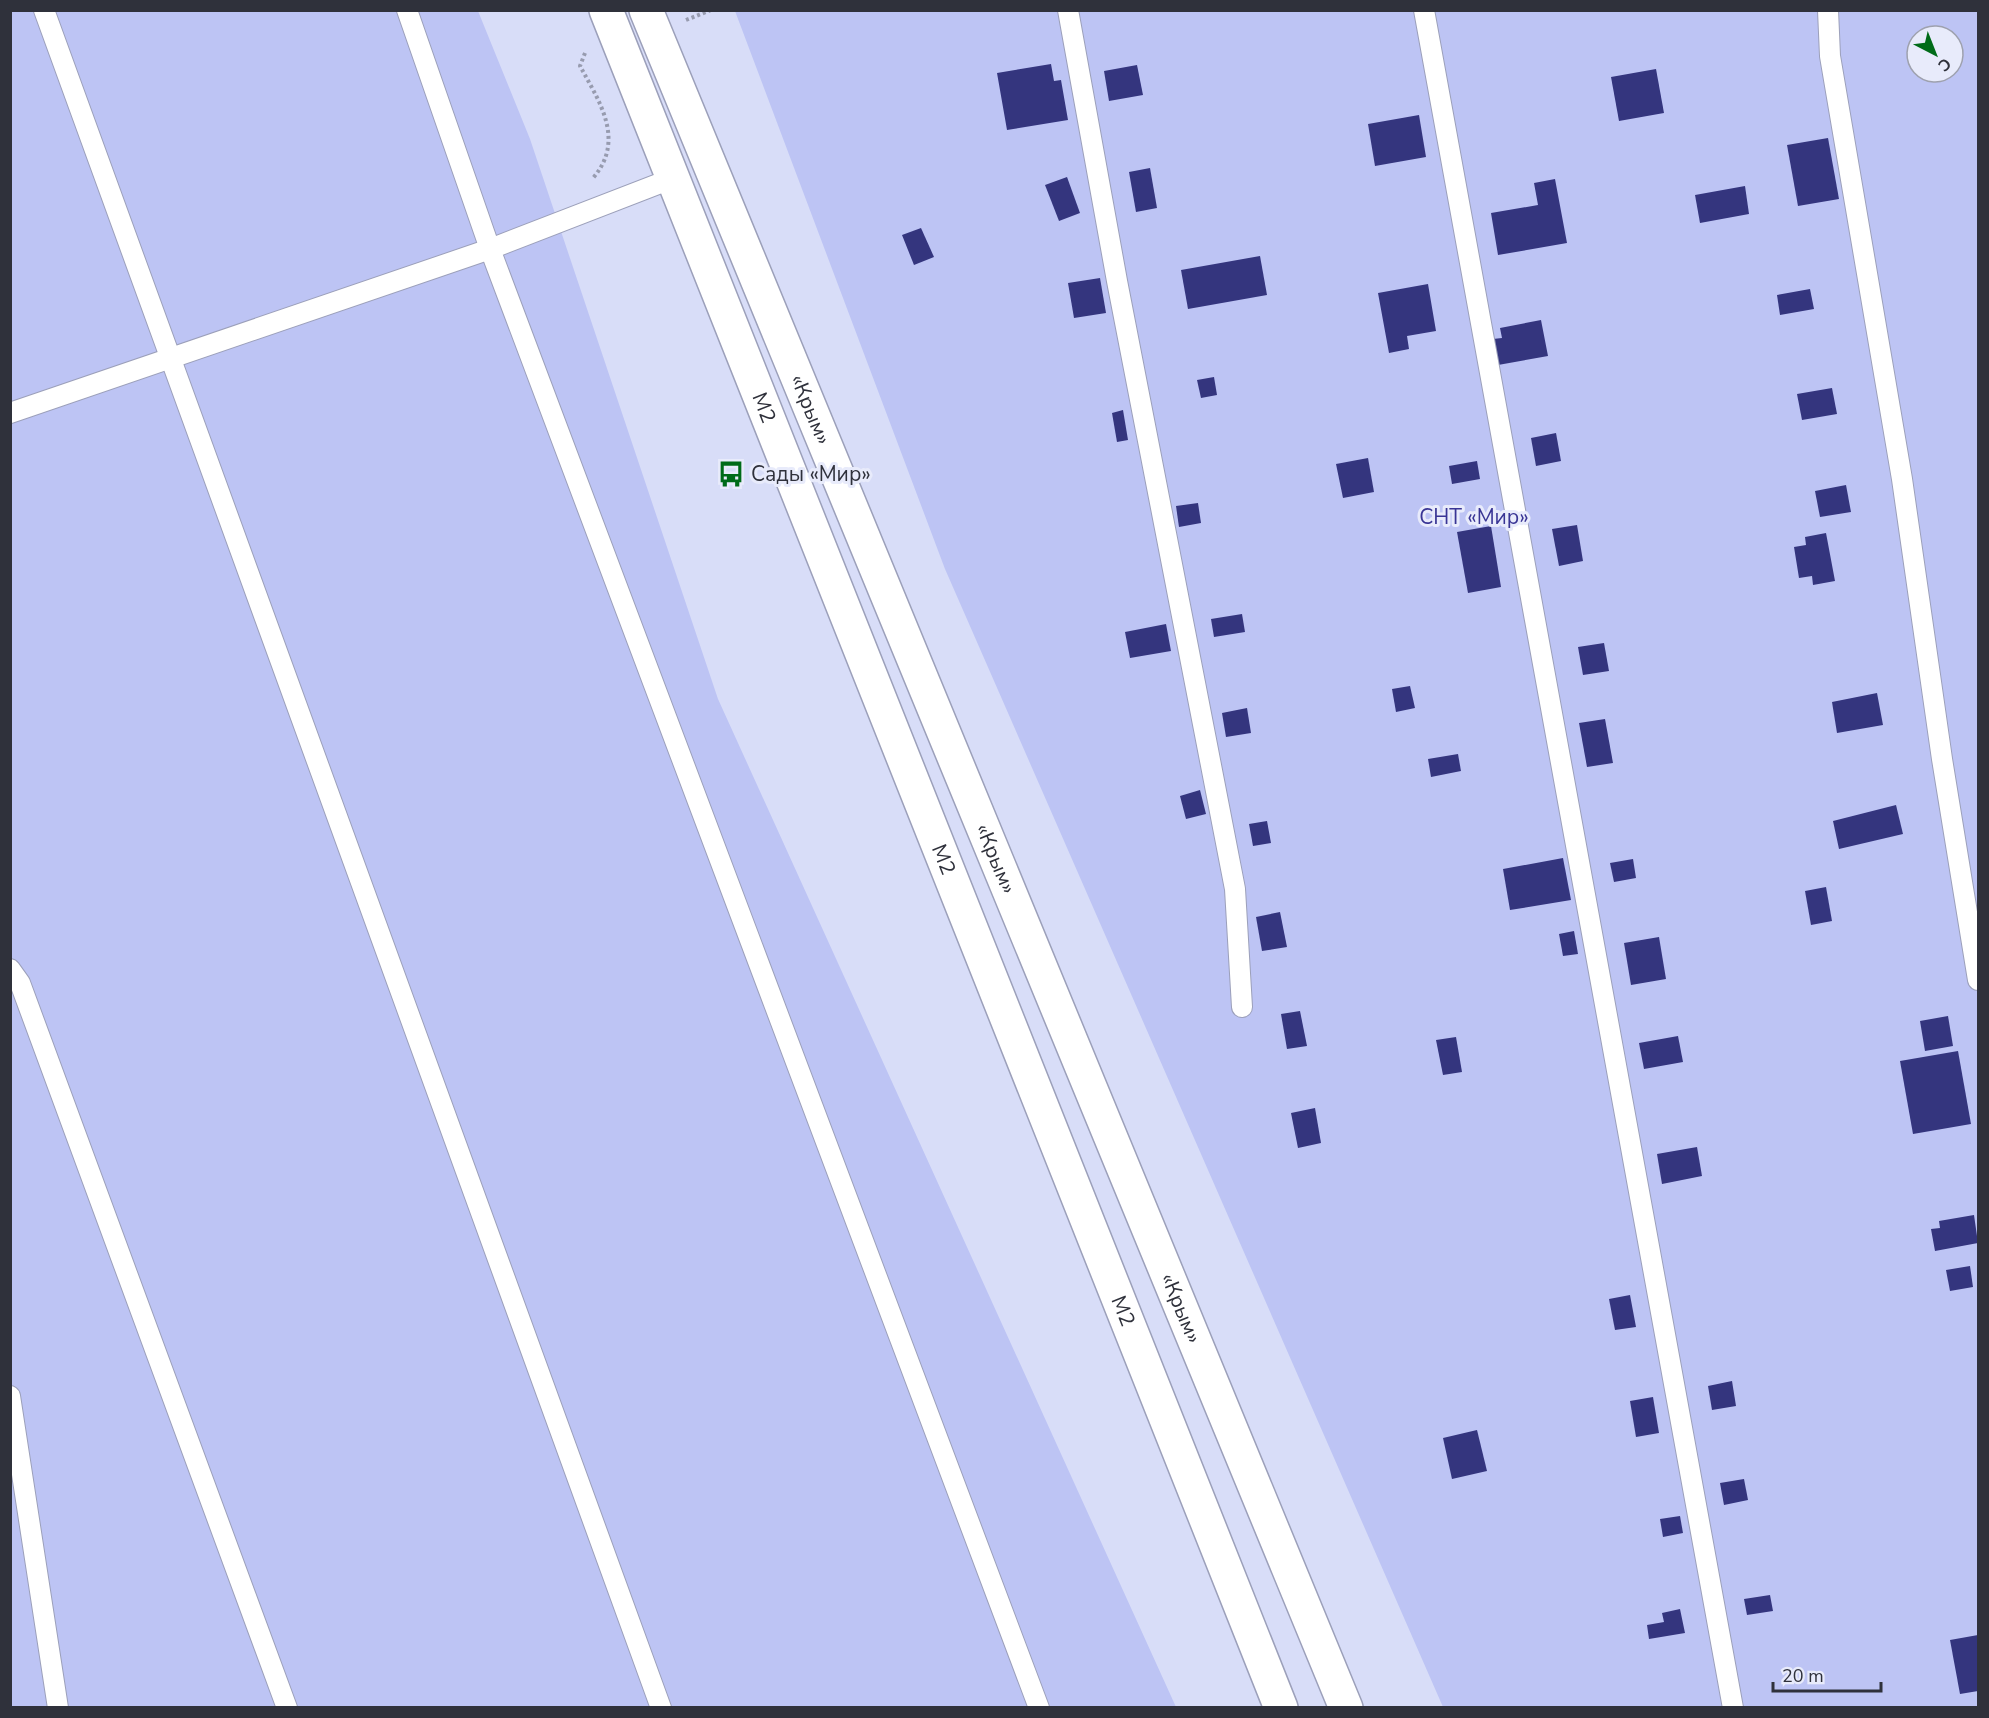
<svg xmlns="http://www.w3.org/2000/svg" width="1989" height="1718" font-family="'Nunito Sans',sans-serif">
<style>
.garden{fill:#bdc4f4;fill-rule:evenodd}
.building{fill:#34357e}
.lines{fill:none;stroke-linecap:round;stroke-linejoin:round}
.service-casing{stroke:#9ca0ba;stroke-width:22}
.trunk-casing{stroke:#9ca0ba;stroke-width:36}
.path{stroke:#979baf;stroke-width:4;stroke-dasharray:3 3;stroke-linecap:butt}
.service{stroke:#fff;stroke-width:20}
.trunk{stroke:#fff;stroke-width:33}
.labels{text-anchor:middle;stroke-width:6;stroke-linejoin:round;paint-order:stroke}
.street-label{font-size:21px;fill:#2f313b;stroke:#e8ebfb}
.poi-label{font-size:21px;fill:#2f313b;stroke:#e8ebfb;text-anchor:start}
.park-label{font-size:21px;fill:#393595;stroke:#e8ebfb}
</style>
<rect width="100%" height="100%" fill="#d8ddf8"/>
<!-- garden -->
<g class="garden">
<polygon points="11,11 478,11 530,139 718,699 1176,1707 11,1708"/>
<path d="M735,11H1978V1707H1443L945,569ZM1917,36H1953V72H1917Z"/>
</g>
<!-- building -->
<g class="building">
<polygon points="1051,64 1054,81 1061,80 1068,120 1007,130 997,73"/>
<polygon points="1137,65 1143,95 1109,101 1104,71"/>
<polygon points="1656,69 1664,113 1619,121 1611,77"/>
<polygon points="1419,115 1426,157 1375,166 1368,124"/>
<polygon points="1828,138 1839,199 1798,206 1787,145"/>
<polygon points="1150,168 1157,208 1136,212 1129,172"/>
<polygon points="1067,177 1080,213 1059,221 1045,185"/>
<polygon points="1555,179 1567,243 1498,255 1491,213 1538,205 1534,183"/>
<polygon points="1745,186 1749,214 1700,223 1695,195"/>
<polygon points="921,228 934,257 914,265 902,235"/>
<polygon points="1260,256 1267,295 1188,309 1181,270"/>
<polygon points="1100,278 1106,313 1074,318 1068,283"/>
<polygon points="1428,284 1436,331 1407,336 1409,349 1389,353 1378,293"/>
<polygon points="1810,289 1814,309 1780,315 1777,295"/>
<polygon points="1541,320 1548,356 1498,365 1493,339 1502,338 1500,328"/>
<polygon points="1214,377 1217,395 1201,398 1197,380"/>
<polygon points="1832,388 1837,414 1802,420 1797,394"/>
<polygon points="1123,410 1128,440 1117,442 1112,413"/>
<polygon points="1556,433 1561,461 1536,466 1531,438"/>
<polygon points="1368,458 1374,492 1343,498 1336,464"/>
<polygon points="1477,461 1480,479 1452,484 1449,466"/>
<polygon points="1846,485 1851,512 1820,517 1815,491"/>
<polygon points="1198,503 1201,523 1179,527 1176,506"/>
<polygon points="1577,525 1583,561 1559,566 1552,529"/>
<polygon points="1491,526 1501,587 1468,593 1457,532"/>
<polygon points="1826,533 1835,581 1813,585 1812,576 1799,578 1794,547 1806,545 1805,537"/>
<polygon points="1242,614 1245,632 1214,637 1211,619"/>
<polygon points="1166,624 1171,651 1130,658 1125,632"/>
<polygon points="1604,643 1609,671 1583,675 1578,647"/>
<polygon points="1410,686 1415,708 1396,712 1392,689"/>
<polygon points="1877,693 1883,725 1837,733 1832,702"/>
<polygon points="1247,708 1251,733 1226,737 1222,713"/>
<polygon points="1605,719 1613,763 1587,767 1579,723"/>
<polygon points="1458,754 1461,771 1431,777 1428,759"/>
<polygon points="1200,790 1206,814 1186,819 1180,796"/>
<polygon points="1896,805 1903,834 1839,849 1833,821"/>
<polygon points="1267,821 1271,843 1253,846 1249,824"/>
<polygon points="1563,858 1571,900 1510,910 1503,869"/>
<polygon points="1633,859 1636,878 1614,882 1610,863"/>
<polygon points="1826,887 1832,921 1811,925 1805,891"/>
<polygon points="1280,912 1287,947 1262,951 1256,917"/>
<polygon points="1574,931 1578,954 1563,956 1559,934"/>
<polygon points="1659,937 1666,979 1631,985 1624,943"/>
<polygon points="1300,1011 1307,1046 1287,1049 1281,1014"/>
<polygon points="1948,1016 1953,1046 1925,1051 1920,1021"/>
<polygon points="1678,1036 1683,1062 1644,1069 1639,1043"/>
<polygon points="1456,1037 1462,1072 1443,1075 1436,1040"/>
<polygon points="1958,1051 1971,1124 1913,1134 1900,1061"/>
<polygon points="1315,1108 1321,1143 1298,1148 1291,1113"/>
<polygon points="1697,1147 1702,1176 1662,1184 1657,1154"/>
<polygon points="1974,1215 1978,1243 1935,1251 1931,1229 1940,1228 1939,1221"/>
<polygon points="1970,1266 1973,1287 1950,1291 1946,1270"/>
<polygon points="1630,1295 1636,1327 1615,1330 1609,1299"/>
<polygon points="1732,1381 1736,1406 1712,1410 1708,1386"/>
<polygon points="1653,1397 1659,1433 1636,1437 1630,1401"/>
<polygon points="1477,1430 1487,1471 1452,1479 1443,1438"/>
<polygon points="1744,1479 1748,1500 1724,1505 1720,1483"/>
<polygon points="1680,1516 1683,1533 1663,1537 1660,1519"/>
<polygon points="1770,1595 1773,1611 1747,1615 1744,1599"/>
<polygon points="1680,1609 1685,1633 1649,1639 1647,1625 1664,1622 1662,1613"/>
<polygon points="1978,1635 1978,1691 1960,1694 1950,1640"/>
</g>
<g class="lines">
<!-- service casing -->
<g class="service-casing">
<g id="service">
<polyline points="44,10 661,1708"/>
<polyline points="407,10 490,249 1039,1708"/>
<polyline points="1068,10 1117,281 1235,889 1242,1007"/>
<polyline points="1424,10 1733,1708"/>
<polyline points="1828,10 1830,56 1902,479 1942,759 1978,980"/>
<polyline points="10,413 490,249 671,179"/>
<polyline points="10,969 20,983 287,1708"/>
<polyline points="10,1396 58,1708"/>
</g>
</g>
<!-- trunk casing -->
<g class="trunk-casing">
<g id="trunk">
<path id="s1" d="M606,10L1281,1708"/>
<path id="s2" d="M646,10L1346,1708"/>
</g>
</g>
<!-- path -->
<g class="path">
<polyline points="686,20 711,10"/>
<path d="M585,53L580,66C599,101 626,140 593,178"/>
</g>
<!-- service -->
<use href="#service" class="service"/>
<!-- trunk -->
<use href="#trunk" class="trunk"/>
</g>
<!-- icons -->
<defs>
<g id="bus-bare" transform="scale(2.07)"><path d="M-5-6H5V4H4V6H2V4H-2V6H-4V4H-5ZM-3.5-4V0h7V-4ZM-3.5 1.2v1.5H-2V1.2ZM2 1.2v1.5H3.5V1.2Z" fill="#006b19" stroke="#e8ebfb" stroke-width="2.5" paint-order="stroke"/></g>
</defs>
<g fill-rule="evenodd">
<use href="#bus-bare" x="731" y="474"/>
</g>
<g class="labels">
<!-- street labels -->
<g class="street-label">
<text dy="7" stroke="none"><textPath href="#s1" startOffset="428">М2</textPath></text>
<text dy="7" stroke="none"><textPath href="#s2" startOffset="432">«Крым»</textPath></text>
<text dy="7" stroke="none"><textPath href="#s1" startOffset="914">М2</textPath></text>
<text dy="7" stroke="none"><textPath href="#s2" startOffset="918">«Крым»</textPath></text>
<text dy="7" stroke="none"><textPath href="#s2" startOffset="1404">«Крым»</textPath></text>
<text dy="7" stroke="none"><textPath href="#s1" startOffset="1400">М2</textPath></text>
</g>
<!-- poi labels -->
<g class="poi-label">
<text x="751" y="481">Сады «Мир»</text>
</g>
<!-- park labels -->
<g class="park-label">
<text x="1474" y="524">СНТ «Мир»</text>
</g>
</g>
<!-- border -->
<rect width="1989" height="1718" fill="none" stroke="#2f313b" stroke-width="24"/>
<!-- north arrow -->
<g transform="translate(1935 54) rotate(138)"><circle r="28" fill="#e8ebfb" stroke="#9ea1ae" stroke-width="1.5"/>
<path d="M0-4.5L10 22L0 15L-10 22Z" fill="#006b19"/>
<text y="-9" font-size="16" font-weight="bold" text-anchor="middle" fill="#2f313b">С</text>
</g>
<!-- scale -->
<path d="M1773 1682v9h108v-9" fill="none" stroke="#2f313b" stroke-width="3"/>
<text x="1782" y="1682" font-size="18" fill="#2f313b" stroke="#e8ebfb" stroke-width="4.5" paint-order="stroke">20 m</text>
</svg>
